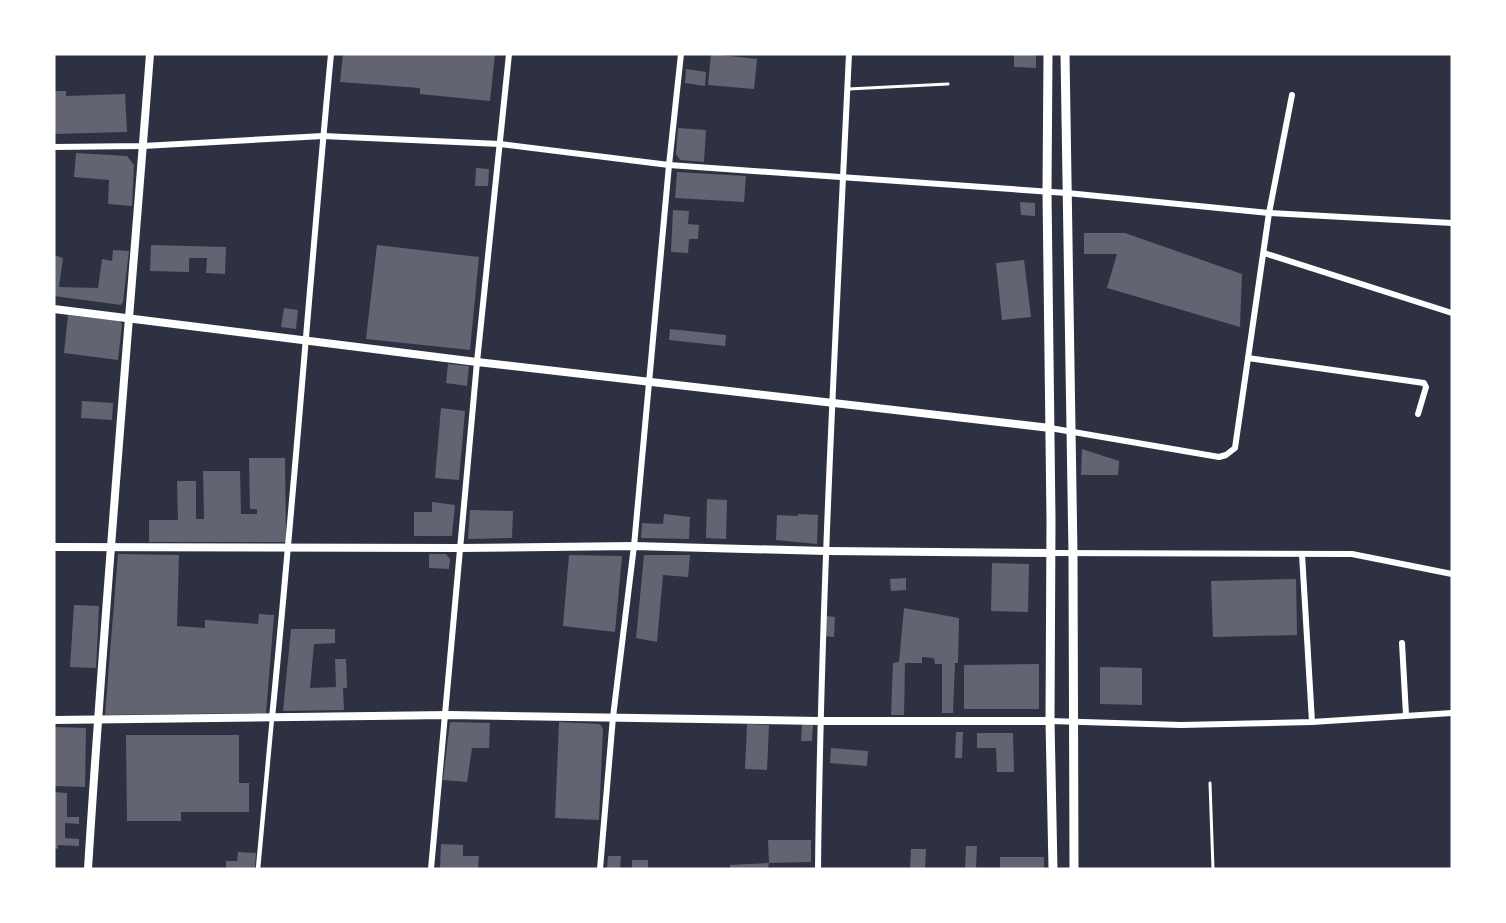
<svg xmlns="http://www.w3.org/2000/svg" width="1506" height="923" font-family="'Zilla Slab',serif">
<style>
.building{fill:#626471}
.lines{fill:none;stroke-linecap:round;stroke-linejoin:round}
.service{stroke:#fff;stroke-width:3}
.pedestrian{stroke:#fff;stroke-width:4.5}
.minor{stroke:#fff;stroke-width:6}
.tertiary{stroke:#fff;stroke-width:8}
.secondary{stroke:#fff;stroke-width:9}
</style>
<rect width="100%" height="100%" fill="#2d3142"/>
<!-- building -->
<g class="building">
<polygon points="343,54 495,54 490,101 420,94 420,88 340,82"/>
<polygon points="711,54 757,59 754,89 708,85"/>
<polygon points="1014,54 1036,54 1036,68 1014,67"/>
<polygon points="686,69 706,72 705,86 685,83"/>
<polygon points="54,91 66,91 66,96 125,94 127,132 54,134"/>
<polygon points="678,128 706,130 704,162 680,160 676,154"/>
<polygon points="76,153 127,156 134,165 132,206 108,204 109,180 74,177"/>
<polygon points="476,168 489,169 488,186 475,186"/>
<polygon points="677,172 746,176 744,202 675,198"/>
<polygon points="1020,202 1035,203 1035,216 1021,215"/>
<polygon points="673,210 689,211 688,224 699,225 698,239 689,239 688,253 671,252"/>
<polygon points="1084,233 1125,233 1242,274 1240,327 1107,288 1117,254 1084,254"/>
<polygon points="151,245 226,247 225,274 206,273 207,258 189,258 189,272 150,271"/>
<polygon points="377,245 479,257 470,350 366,339"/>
<polygon points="113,250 129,251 123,302 121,305 54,296 54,255 63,258 59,287 98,288 102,259 112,261"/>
<polygon points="1024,260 1031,317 1002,320 996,263"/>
<polygon points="284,308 298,310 296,329 281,327"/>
<polygon points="68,315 119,321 122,324 118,360 64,353"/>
<polygon points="670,329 726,335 725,346 669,340"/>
<polygon points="448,364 469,366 467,386 446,383"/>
<polygon points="82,401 113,403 112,420 81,418"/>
<polygon points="441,408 465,411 459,480 435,478"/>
<polygon points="1082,449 1119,461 1118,475 1081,475"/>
<polygon points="249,458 285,458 286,542 149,542 149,520 178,520 177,481 196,481 196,519 204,519 203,471 240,471 241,514 257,514 257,509 250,509"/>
<polygon points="707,499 727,500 726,539 706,538"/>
<polygon points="432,502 455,505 452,536 414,536 414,512 432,512"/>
<polygon points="470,510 513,511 512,538 468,539"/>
<polygon points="664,514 690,517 689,539 641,538 642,523 663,524"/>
<polygon points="798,514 818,515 817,544 776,540 777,515 798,516"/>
<polygon points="118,554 179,555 177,626 205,628 205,620 258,624 259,614 274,615 266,713 105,715"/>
<polygon points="429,554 446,554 450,559 449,569 429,568"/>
<polygon points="569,555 622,556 615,632 563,626"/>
<polygon points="644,555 690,555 688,577 663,575 657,642 636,638"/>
<polygon points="992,563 1029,564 1028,612 991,611"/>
<polygon points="906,578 906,590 891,591 890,579"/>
<polygon points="1296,579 1297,635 1213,637 1211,581"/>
<polygon points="74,605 99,606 96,668 70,667"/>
<polygon points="904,608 959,618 958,663 955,663 953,713 942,713 942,664 935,664 934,658 922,657 922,663 905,663 904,715 891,715 893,663 899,662"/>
<polygon points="826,616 835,617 834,637 825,636"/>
<polygon points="291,629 335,629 335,643 314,644 310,688 336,687 335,659 346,659 347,688 343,688 344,710 283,711"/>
<polygon points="1039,664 1039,709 964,709 964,665"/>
<polygon points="1100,667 1142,668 1142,705 1100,704"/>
<polygon points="450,722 490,723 489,748 472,748 467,782 443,780"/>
<polygon points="559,722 600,724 603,729 599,820 555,818"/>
<polygon points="747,724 769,725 767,770 745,769"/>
<polygon points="802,724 813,725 812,741 801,741"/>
<polygon points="54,727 86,728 85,787 54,786"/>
<polygon points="956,732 963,732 962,758 955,758"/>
<polygon points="977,733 1013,733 1014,772 997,772 996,748 977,748"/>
<polygon points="126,735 239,735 239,783 249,783 249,812 181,812 181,821 127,821"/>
<polygon points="831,748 868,751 867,766 830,763"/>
<polygon points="54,792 67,793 67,817 79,817 79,824 65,823 65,838 79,839 79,846 58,845 58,849 54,848"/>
<polygon points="768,840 811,840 811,862 769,863"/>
<polygon points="441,844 463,845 463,856 479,856 478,869 440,869"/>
<polygon points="966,846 977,846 976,869 965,869"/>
<polygon points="911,849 926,849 925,869 910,869"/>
<polygon points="238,852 256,853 255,869 226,869 226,861 237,861"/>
<polygon points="608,856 621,856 620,869 607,869"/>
<rect x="1000" y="857" width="44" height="12"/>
<rect x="632" y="860" width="16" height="9"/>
<polygon points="769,863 768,869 730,869 730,865"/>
</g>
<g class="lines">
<!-- service -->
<g class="service">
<polyline points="848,89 948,84"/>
<polyline points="1210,783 1213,869"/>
</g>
<!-- pedestrian -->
<polyline class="pedestrian" points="258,869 272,718"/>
<!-- minor -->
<g class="minor">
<polyline points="54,147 143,146 323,136 500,144 669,165 1067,193 1269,213 1452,223"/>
<polyline points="1264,253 1452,313"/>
<polyline points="1248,358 1424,383 1426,387 1418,414"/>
<polyline points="1050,428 1219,457 1226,455 1235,448 1269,213 1292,95"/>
<polyline points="1050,553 1352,554 1452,574"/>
<polyline points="1302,554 1312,722"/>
<polyline points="1402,643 1406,715"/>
<path d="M272,718C294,497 310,275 331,54"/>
<polyline points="1050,721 1181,725 1312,722 1452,713"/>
<polyline points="431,869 477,362 509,54"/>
<polyline points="600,869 613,717 634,546 669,165 681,54"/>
<path d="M818,869C821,597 836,326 849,54"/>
</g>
<!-- tertiary -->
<g class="tertiary">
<polyline points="54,309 477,362 1050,428"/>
<polyline points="54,547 460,548 634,546 826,551 1050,553"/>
<polyline points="54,720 449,715 819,721 1050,721"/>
<path d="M88,869C105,597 129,326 150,54"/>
</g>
<!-- secondary -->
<g class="secondary">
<polyline points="1048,54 1047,191 1051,520 1050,721 1053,869"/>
<polyline points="1065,54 1073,554 1074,869"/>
</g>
</g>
<!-- border -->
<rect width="1506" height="923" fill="none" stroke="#ffffff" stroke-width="111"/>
</svg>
